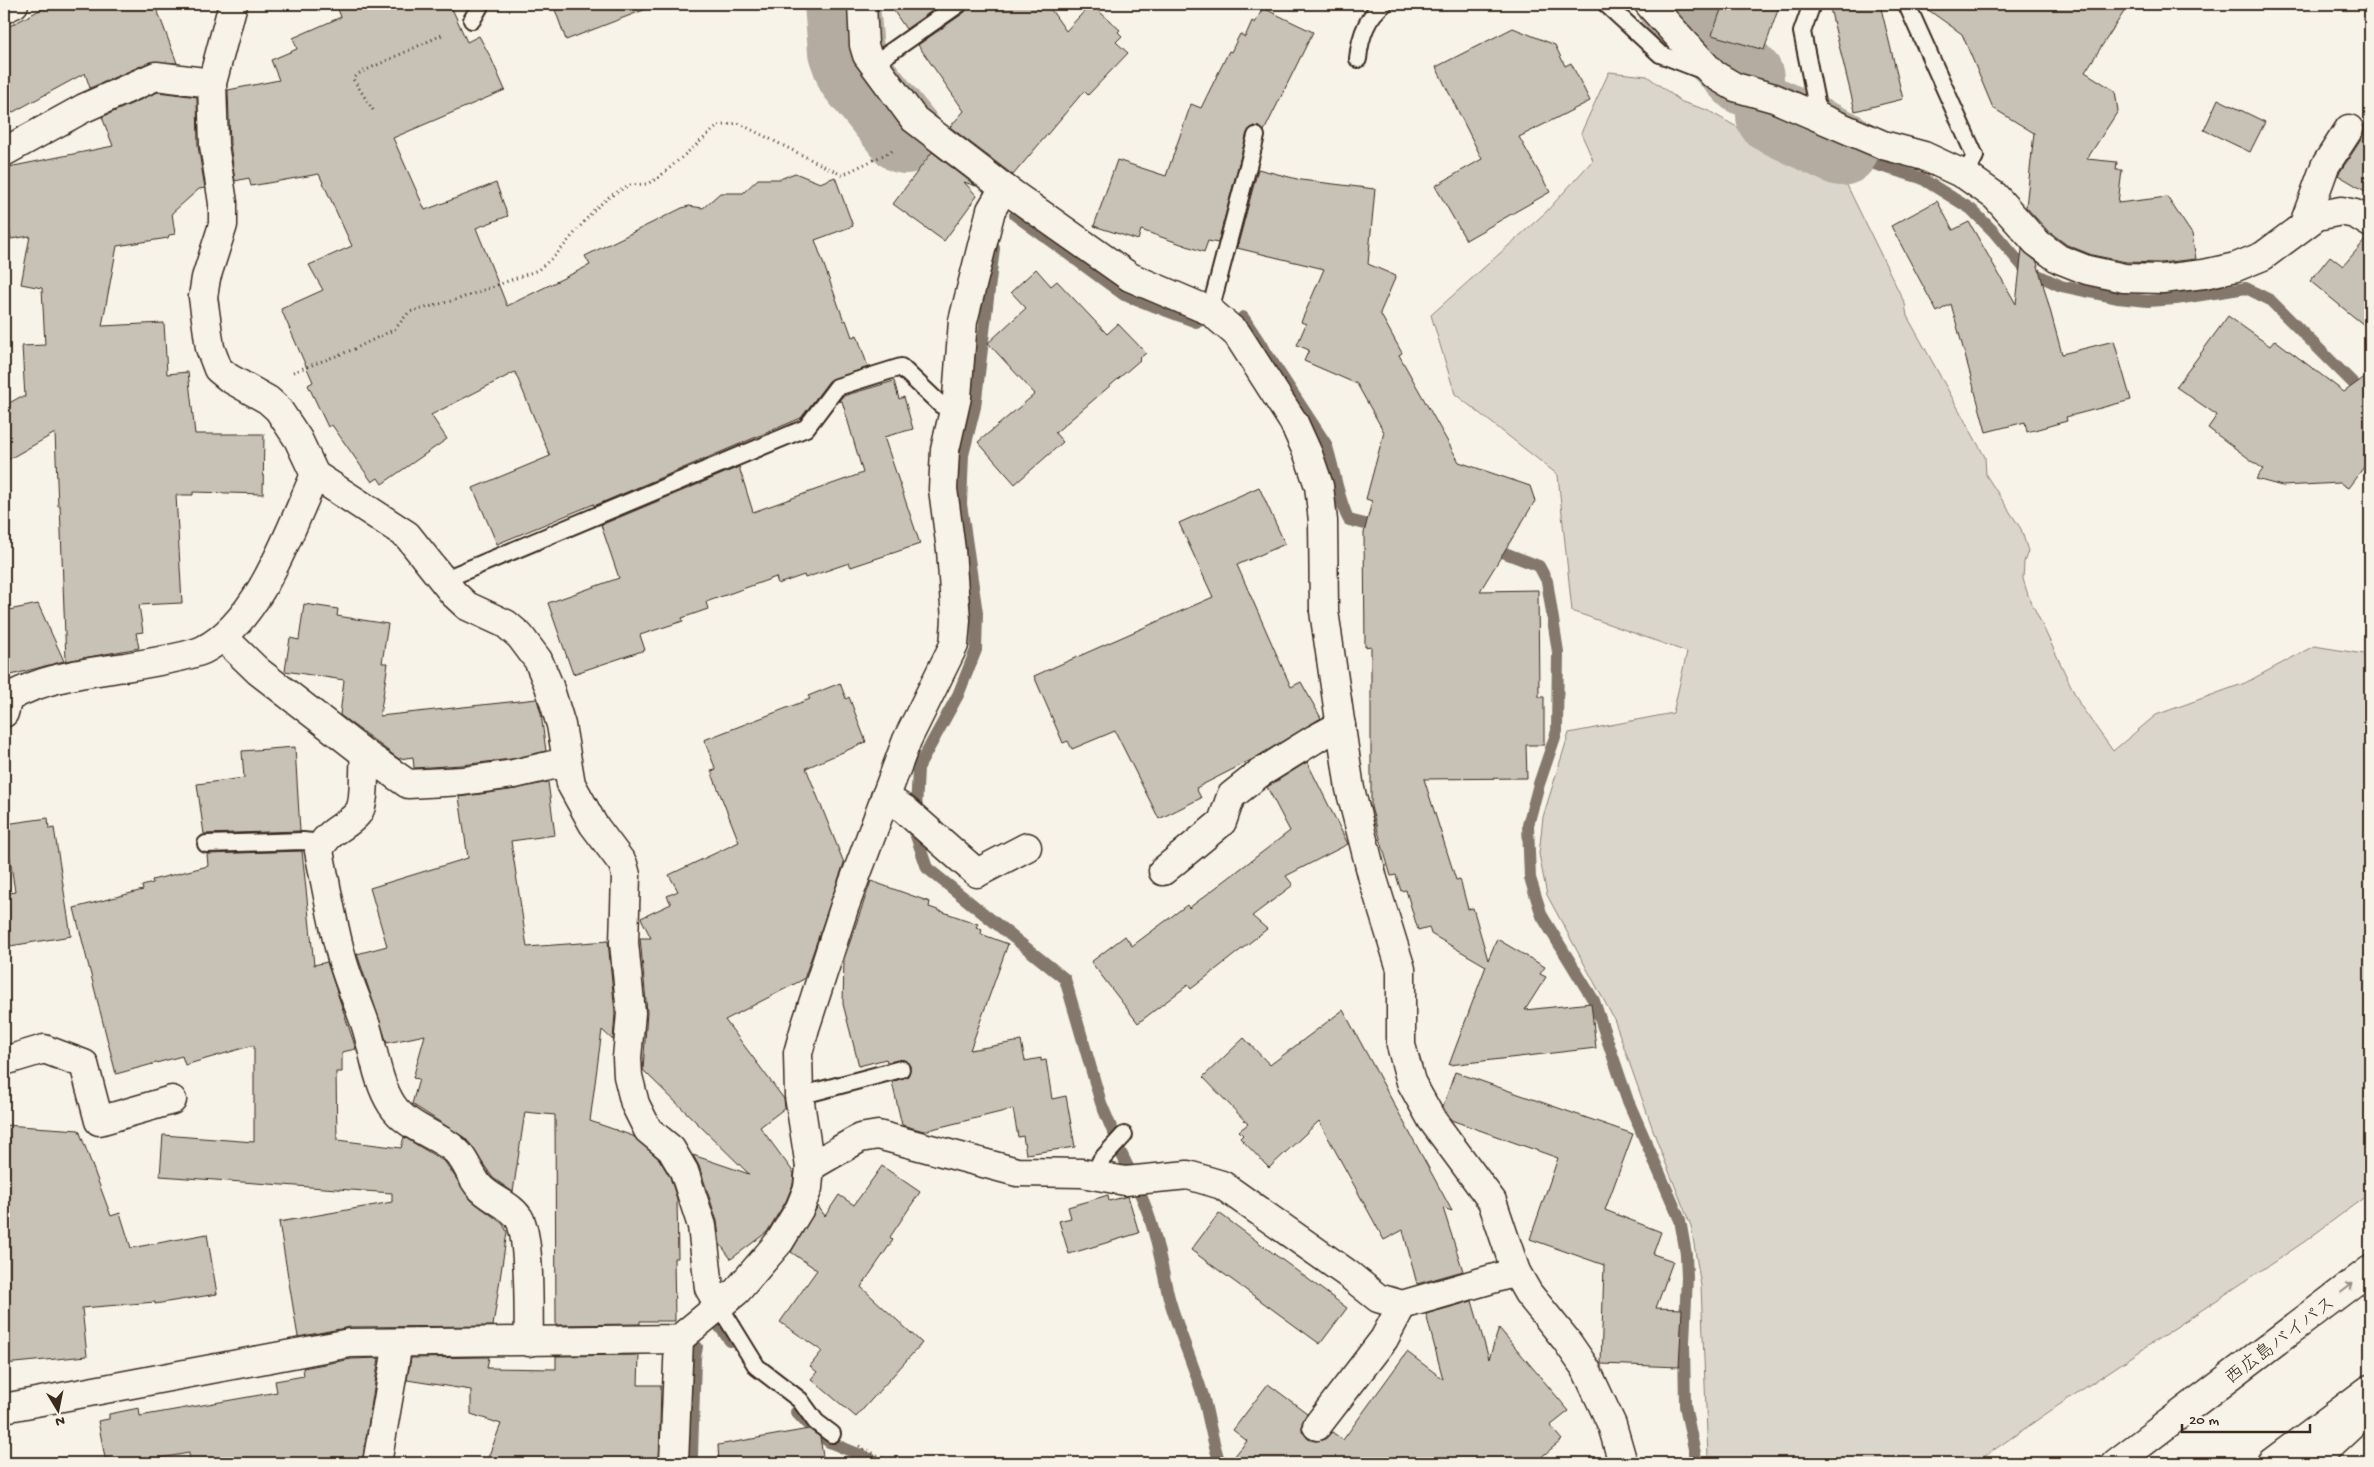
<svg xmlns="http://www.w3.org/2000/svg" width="2374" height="1467" font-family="'Gochi Hand','Klee One',sans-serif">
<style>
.green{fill:#dbd6cb;stroke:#8b8074}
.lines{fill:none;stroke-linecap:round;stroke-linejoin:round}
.stream{stroke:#84786c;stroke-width:12}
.river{stroke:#b4aca0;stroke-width:76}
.building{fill:#c8c1b6;stroke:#3b2a1e}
.lane-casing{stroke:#3b2a1e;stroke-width:20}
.street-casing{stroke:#3b2a1e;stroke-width:31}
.highway-casing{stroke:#3b2a1e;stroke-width:31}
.path{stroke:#3b2a1e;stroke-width:3;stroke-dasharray:1 4;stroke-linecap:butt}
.lane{stroke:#f7f3e8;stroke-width:16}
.street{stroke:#f7f3e8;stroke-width:28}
.highway{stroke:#f7f3e8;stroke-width:28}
.oneway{stroke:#998e83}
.labels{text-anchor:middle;stroke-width:5;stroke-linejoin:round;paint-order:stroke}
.street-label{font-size:19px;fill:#3b2a1e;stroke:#f7f3e8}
</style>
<rect width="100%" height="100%" fill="#f7f3e8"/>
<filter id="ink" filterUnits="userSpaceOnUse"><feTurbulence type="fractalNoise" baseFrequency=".02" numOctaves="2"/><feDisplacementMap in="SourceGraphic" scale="10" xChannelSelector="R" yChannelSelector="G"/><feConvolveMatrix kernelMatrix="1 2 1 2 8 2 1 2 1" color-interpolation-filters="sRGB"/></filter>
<g filter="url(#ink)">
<!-- green -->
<polygon class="green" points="1609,72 1647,76 1682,102 1707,110 1758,139 1785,141 1839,169 1905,304 1907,316 1985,457 1986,475 2021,529 2028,551 2024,562 2023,579 2028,595 2080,705 2113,751 2156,715 2245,683 2314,646 2370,655 2370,1193 2304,1242 2053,1409 1975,1463 1710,1463 1708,1458 1701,1286 1691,1226 1658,1144 1614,1019 1547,895 1539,854 1543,817 1569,733 1673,713 1687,652 1572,611 1558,475 1455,394 1431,315 1546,212 1593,160 1581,133"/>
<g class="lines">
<!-- stream -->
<g class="stream">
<polyline points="1841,148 1864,161 1921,178 1971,209 1993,231 2025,269 2061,286 2117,298 2148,301 2176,299 2246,288 2270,300 2366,396 2370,403"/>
<polyline points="1015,215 1124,295 1196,322 1200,321"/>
<polyline points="994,248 975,407 963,455 961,504 977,613 976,650 958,695 918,768 915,833 927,868 1065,979 1101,1103 1113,1132"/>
<path d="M1243,317L1326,444C1334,467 1338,501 1349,520L1381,528"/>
<polyline points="1487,549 1505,553 1539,566 1547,581 1558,652 1557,731 1539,784 1528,825 1530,878 1542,916 1594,1001 1628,1101 1680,1220 1686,1254 1687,1277 1684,1342 1685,1406 1697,1463"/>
<polyline points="1120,1151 1129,1169"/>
<path d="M1139,1191C1155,1225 1160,1259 1168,1294C1177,1329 1193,1362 1203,1396C1209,1418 1212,1441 1220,1463"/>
<polyline points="719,1326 730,1341"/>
<polyline points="796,1412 814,1431 829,1442 880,1463"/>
<polyline points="692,1456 695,1358 697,1347"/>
</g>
<!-- river -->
<g class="river">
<polyline points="842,4 846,51 854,73 905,136"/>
<polyline points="1675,4 1746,78"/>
<polyline points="1774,116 1841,148"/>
</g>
</g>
<!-- building -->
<g class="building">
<polygon points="51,4 155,4 177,63 150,62 90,88 85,73 4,117 4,29"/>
<polygon points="336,4 450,4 467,42 479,36 491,58 505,90 393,138 425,210 496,183 508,216 476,228 507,306 590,265 585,256 682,208 689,206 703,208 720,193 743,193 758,179 780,179 795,173 820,183 835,177 853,226 815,240 844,321 846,320 852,337 857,335 868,367 829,381 801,418 594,506 594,504 497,544 473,488 550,456 515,372 431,415 447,439 382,484 378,478 372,482 332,425 328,427 308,385 313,382 281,309 323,290 309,265 352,246 319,174 251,186 249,178 235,181 230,144 228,90 279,80 271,60 297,49 293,38 341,17"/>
<polygon points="553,4 654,4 654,6 566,40"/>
<polygon points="889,4 942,4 906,29"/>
<polygon points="969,4 1047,4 1066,31 1091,4 1120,30 1118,32 1122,36 1116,42 1128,53 1088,95 1084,91 1013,175 950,127 964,111 918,45 965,12"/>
<polygon points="1723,4 1780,4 1764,50 1712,35"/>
<polygon points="1829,4 1880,4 1903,99 1855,111"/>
<polygon points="1920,4 2129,4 2085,72 2115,91 2118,111 2087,159 2117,162 2116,170 2122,170 2118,203 2167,197 2192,234 2196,259 2160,263 2126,262 2092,255 2067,245 2047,230 2026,207 2034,133 1993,108 1962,34"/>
<polygon points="1263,8 1313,32 1264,131 1259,127 1254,126 1247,133 1218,243 1208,241 1204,252 1141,230 1138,240 1094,226 1117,160 1166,176 1191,104 1201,108 1229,51 1231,52 1240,34 1245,37 1252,21 1255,23"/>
<polygon points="1513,28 1555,45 1565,66 1571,63 1590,101 1519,137 1550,192 1466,240 1435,186 1482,159 1436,67"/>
<polygon points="158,92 197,97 198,146 205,188 199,189 172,213 175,234 169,235 168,238 117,246 102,326 164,323 167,374 188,372 195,434 264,434 263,494 193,492 193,495 176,495 182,603 139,605 143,632 136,633 139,648 66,661 60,505 58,506 55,433 4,462 4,406 20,397 25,397 22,346 45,345 42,288 21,284 30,236 11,239 4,200 4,168 113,146 102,117"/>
<polygon points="2218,99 2265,122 2250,152 2204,130"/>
<polygon points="2370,118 2370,194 2338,175 2362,138 2364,125"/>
<polygon points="932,152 976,186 964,182 977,196 944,241 893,204"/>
<polygon points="1258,169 1301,180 1375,189 1368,264 1396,276 1380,313 1402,353 1399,355 1459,462 1530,486 1535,501 1480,591 1538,590 1539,697 1544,697 1544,745 1526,745 1527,778 1424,779 1456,880 1460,879 1468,909 1473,908 1488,960 1497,939 1545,967 1540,974 1546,977 1525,1010 1591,1003 1596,1048 1449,1065 1486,966 1431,934 1429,927 1418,930 1406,890 1401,891 1396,875 1391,876 1371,807 1371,646 1365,647 1364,533 1372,501 1366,499 1384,432 1357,384 1304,361 1309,350 1297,345 1306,324 1301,322 1324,269 1237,248"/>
<polygon points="1937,201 1953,230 1969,222 2016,304 2022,249 2037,262 2062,354 2114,341 2131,400 2066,417 2067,421 2027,432 2025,422 1986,432 1951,304 1937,312 1891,226"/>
<polygon points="2367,238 2370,239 2370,330 2310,281 2330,256 2343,266"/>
<polygon points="1036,269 1051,286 1057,281 1107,334 1118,324 1146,353 1139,359 1140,360 1055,433 1063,442 1015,484 978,442 1035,394 988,343 1026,308 1011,292"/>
<polygon points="2228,316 2270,346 2275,340 2344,392 2370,373 2370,459 2348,488 2340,483 2282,486 2256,479 2263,469 2208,428 2217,415 2176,387"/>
<polygon points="894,381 899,399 904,397 913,429 884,437 920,544 851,567 849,563 805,578 804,575 778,584 776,577 706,602 708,609 682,618 683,621 640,635 645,650 573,674 548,603 619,578 601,525 739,467 753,512 863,473 842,401 838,402 843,396"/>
<polygon points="1259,487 1285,544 1237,565 1291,687 1301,682 1321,718 1253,759 1196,788 1201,798 1159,819 1115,731 1072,749 1068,741 1063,743 1034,676 1213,597 1179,523"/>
<polygon points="38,604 64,661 4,677 4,611"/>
<polygon points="304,604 338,609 337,616 388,624 382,663 388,663 380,716 537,699 541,714 546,751 511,759 462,765 414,768 413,757 399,759 340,715 344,680 285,671 290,638 299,640"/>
<polygon points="840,683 846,699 849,697 866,742 806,768 844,863 804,979 725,1020 784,1099 785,1108 760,1127 794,1173 793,1184 786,1201 767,1232 731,1259 720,1244 717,1221 699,1166 693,1155 749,1174 643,1070 647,1012 640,938 651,938 641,918 671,904 667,896 678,891 669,875 739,842 711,771 716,770 704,740 810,699 808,696"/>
<polygon points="295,747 300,831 204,834 197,784 244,778 242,751"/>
<polygon points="1307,762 1348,844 1286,876 1293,885 1252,916 1267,929 1191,989 1188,985 1138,1023 1091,962 1125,936 1132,946 1187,905 1189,908 1290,831 1267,787"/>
<polygon points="548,782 555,835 511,841 527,947 608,941 615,1013 613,1040 602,1030 590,1121 633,1136 659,1159 670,1177 677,1199 678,1258 674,1258 675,1321 640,1321 640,1324 556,1325 555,1115 525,1112 513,1192 493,1178 465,1138 412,1104 419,1079 413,1078 425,1035 387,1043 357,954 387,946 370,888 468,858 459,797 516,789"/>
<polygon points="48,818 49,829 54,828 71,936 4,947 4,894 15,892 5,824"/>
<polygon points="302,851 314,965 327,962 356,1049 342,1052 342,1072 336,1072 337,1140 401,1148 404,1137 445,1162 471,1200 503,1224 507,1232 493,1326 350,1327 298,1337 279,1222 392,1202 392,1193 160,1176 163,1135 254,1142 254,1045 185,1065 182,1056 116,1074 74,908 143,890 142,886 153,883 152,880 208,866 207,854"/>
<polygon points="871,881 930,902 929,907 978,924 976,927 982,929 981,934 1008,944 970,1050 1021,1041 1025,1061 1041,1058 1041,1061 1046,1060 1052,1099 1066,1096 1075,1147 1026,1154 1023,1136 1018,1137 1013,1109 924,1131 902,1125 892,1082 908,1076 910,1066 904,1060 887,1062 886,1059 859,1066 843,1004 844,959"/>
<polygon points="1343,1010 1452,1211 1443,1208 1463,1271 1417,1284 1403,1230 1384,1240 1319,1121 1269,1168 1240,1138 1243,1135 1239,1131 1248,1124 1203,1077 1244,1038 1270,1065"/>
<polygon points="1455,1072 1633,1134 1605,1210 1661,1232 1653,1254 1673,1261 1656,1308 1682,1309 1679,1367 1601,1364 1604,1265 1530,1239 1558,1158 1451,1120 1443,1107"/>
<polygon points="4,1125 79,1130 111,1216 120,1213 131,1248 207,1234 217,1294 155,1304 155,1302 82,1308 87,1356 4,1364"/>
<polygon points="882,1166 920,1192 890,1237 893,1240 861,1287 922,1343 856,1417 811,1379 817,1372 810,1366 822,1351 780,1322 817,1270 791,1252 818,1206 825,1216 839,1195 854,1205"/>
<polygon points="1108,1195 1109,1201 1128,1196 1139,1233 1069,1254 1059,1221 1071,1218 1068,1207"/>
<polygon points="1219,1213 1347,1308 1320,1344 1191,1250"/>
<polygon points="1472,1301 1489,1359 1499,1328 1569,1411 1550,1426 1562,1440 1534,1463 1229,1463 1247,1441 1233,1430 1268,1384 1307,1413 1302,1423 1302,1431 1308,1439 1315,1441 1323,1440 1332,1432 1343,1440 1407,1352 1443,1379 1426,1314"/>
<polygon points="639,1355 638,1385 661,1385 659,1463 486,1463 501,1424 471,1414 471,1390 407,1380 411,1358 489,1357 487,1368 556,1369 556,1356"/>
<polygon points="379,1358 362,1463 190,1463 189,1453 132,1463 106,1463 98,1421 109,1419 109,1414 139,1408 140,1416 277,1392 275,1381 304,1376 303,1368 352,1359"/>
<polygon points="809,1429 820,1437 824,1463 719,1463 718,1445"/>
</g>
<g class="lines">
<!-- lane casing -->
<g class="lane-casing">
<g id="lane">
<polyline points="1606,4 1660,54 1704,71"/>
<polyline points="1812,4 1802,32 1819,117"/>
<polyline points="1910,4 1908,7 1975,156 1965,175"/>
<polyline points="472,20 481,4"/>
<path d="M1358,59C1360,37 1366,17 1384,4"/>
<polyline points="872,65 959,4"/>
<polyline points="1210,311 1256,136"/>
<polyline points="443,580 806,428 837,387 901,367 941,405 954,411"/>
<polyline points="206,844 303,841 322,843"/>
<polyline points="799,1096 901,1069"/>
<polyline points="1094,1175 1101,1160 1124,1135"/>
<polyline points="720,1307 757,1367 800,1400 816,1422 832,1434"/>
</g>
</g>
<!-- street casing -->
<g class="street-casing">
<g id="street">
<polyline points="233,4 212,83 214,145 223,203 223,225 206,278 203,297 210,348 218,369 229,378 268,400 278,409 298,439 315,475 407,535 454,594 467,606 506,624 520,636 538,660 549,686 561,725 571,784 593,824 623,864 626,875 624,943 631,1013 627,1058 628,1076 635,1104 648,1130 671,1149 684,1171 702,1226 709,1288 720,1307"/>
<polyline points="862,4 864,45 867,55 914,119 1004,188 1130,277 1210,311 1237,334 1294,423 1308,454 1319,486 1323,521 1324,611 1350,789 1373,879 1401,969 1401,1045 1411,1082 1432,1120 1492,1201 1516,1272 1528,1293 1566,1340 1586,1369 1612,1425 1623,1463"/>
<polyline points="1649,4 1713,74 1735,87 1774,98 1883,145 1924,156 1965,175 1995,196 2036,242 2059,259 2087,270 2124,278 2162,279 2204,274 2236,267 2263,256 2317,216 2341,211 2355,214 2370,223"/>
<polyline points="4,9 14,4"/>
<polyline points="4,152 84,108 156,76 212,83"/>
<polyline points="2304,224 2325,166 2349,129"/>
<polyline points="224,638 258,671 365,754 408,784 463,781 514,774 566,762"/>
<path d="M4,713L8,698C45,677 84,673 125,667C143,664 188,657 203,650C260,621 289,531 315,475"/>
<path d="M365,754C363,768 366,803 358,813C346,828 326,831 319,851C326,885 332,921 341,955C347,979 358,1002 366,1026C374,1051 377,1082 392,1105C405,1125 431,1133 450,1146C465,1156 468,1172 478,1185C489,1199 509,1203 519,1218C531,1239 528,1315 529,1342"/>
<polyline points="885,797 904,809 977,873 1027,847"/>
<polyline points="1163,871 1222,822 1231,796 1260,773 1315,739 1341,725"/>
<polyline points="4,1061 44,1049 84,1064 99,1121 172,1100"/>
<polyline points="810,1167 860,1138 878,1135 1017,1172 1082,1173 1125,1181 1188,1175 1222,1185 1348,1274 1378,1298 1402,1305 1516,1272"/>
<polyline points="4,1408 350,1343 679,1339 737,1291 780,1241 800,1208 808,1188 810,1167 799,1096 798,1053 805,1028 845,905 907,740 954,645 956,620 951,550 943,489 945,450 957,397 963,321 991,210 1004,188"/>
<polyline points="1317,1426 1384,1339 1402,1305"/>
<polyline points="377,1463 398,1343"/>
<polyline points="674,1463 679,1339"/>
</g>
</g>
<!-- highway casing -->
<g class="highway-casing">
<g id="highway">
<polyline points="2116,1463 2370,1270"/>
<polyline points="2271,1463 2370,1389"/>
<polyline points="2311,1463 2370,1408"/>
</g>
</g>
<!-- path -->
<g class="path">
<polyline points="373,110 353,79 360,73 444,34"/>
<polyline points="293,372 352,350 395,329 409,312 459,299 538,270 557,254 594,210 609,197 629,185 647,184 658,178 718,126 738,123 842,175 894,150"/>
<polyline points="859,1446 892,1463"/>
</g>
<!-- lane -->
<use href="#lane" class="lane"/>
<!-- street -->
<use href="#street" class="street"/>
<!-- highway -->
<use href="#highway" class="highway"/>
</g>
<!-- one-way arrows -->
<defs><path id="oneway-shaft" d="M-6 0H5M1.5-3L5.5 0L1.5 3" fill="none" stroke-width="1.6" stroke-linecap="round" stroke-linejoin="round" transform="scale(1.25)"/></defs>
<use class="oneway" href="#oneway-shaft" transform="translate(2347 1288) rotate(-37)"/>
</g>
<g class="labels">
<!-- street labels -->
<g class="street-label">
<text transform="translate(2279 1339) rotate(-37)" y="7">西広島バイパス</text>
</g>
</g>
<!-- margin -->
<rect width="2374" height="1467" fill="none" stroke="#f7f3e8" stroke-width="20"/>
<rect x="10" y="10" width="2354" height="1447" fill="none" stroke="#3b2a1e" stroke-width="2" filter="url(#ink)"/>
<!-- north arrow -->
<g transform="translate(58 1410) rotate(170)" stroke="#f7f3e8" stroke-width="4" paint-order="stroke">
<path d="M0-4L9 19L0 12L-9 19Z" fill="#3b2a1e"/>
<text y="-8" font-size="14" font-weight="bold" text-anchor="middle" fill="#3b2a1e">N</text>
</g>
<!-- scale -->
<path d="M2182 1424v8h128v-8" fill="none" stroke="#3b2a1e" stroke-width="2.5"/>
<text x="2189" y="1424" font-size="15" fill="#3b2a1e" stroke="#f7f3e8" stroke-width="4" paint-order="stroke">20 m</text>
</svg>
